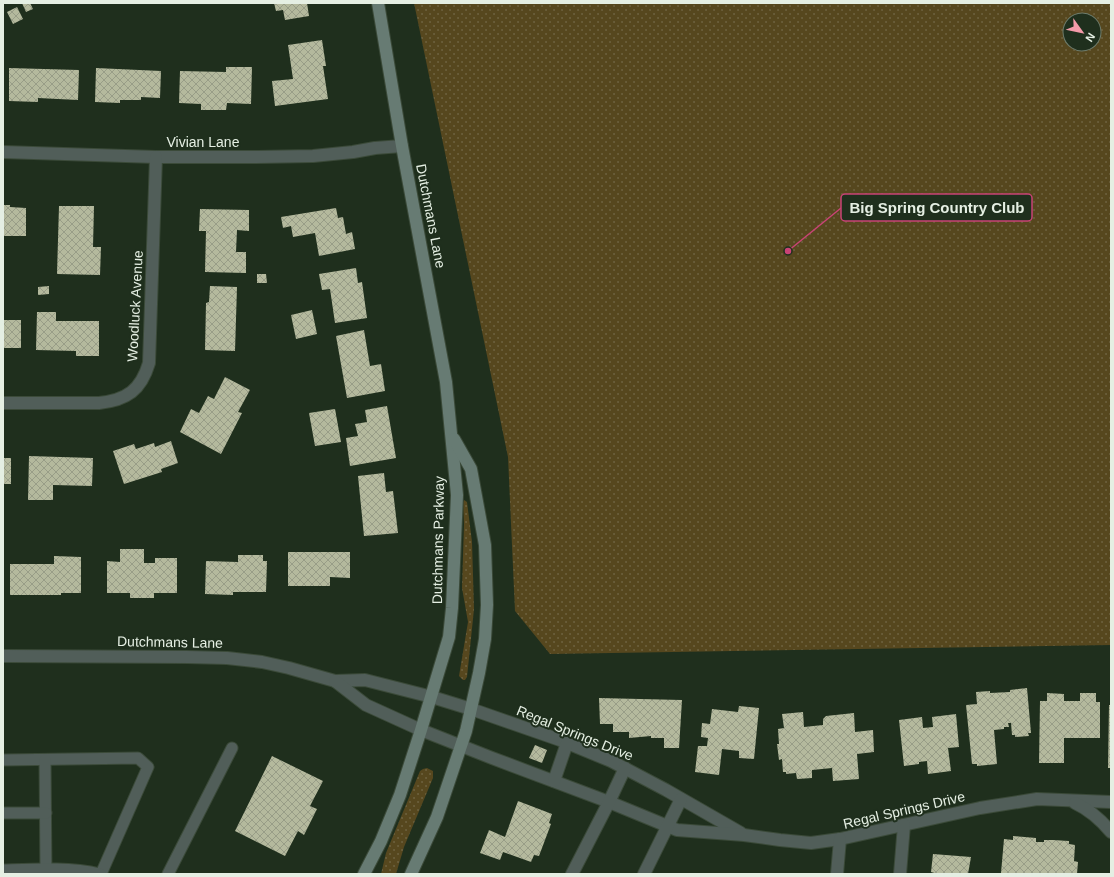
<svg xmlns="http://www.w3.org/2000/svg" width="1114" height="877" font-family="Helvetica,sans-serif">
<style>
.grass{fill:url(#grass-dots);fill-rule:evenodd}
.building{fill:url(#building-cross-hatch)}
.lines{fill:none;stroke-linecap:round;stroke-linejoin:round}
.service-casing{stroke:#3b4a39;stroke-width:13}
.minor-casing{stroke:#3b4a39;stroke-width:14}
.secondary-casing{stroke:#3b4a39;stroke-width:14}
.service{stroke:#515e59;stroke-width:11}
.minor{stroke:#515e59;stroke-width:12}
.secondary{stroke:#677b73;stroke-width:12}
.labels{text-anchor:middle;stroke-width:4;stroke-linejoin:round;paint-order:stroke}
.street-label{font-size:14px;fill:#e5efe3;stroke:#1f2f1d}
.leader{fill:none;stroke:#c94376;stroke-width:1.5}
.callout-dot{fill:#c94376;stroke:#1f2f1d;stroke-width:1.5}
.callout{fill:#1f2f1d;stroke:#c94376;stroke-width:1.5}
.callout-label{font-size:15px;text-anchor:middle;font-weight:bold;fill:#e5efe3}
</style>
<defs>
<pattern id="grass-dots" width="8" height="8" patternUnits="userSpaceOnUse"><rect width="8" height="8" fill="#56471e"/><path d="M2 2h.1M6 6h.1" fill="none" stroke="#6e623f" stroke-width="1.8" stroke-linecap="round"/></pattern>
<pattern id="building-cross-hatch" width="8" height="8" patternUnits="userSpaceOnUse"><rect width="8" height="8" fill="#b4b99d"/><path d="M0 0l8 8M0 8l8-8" fill="none" stroke="#989d87"/></pattern>
</defs>
<rect width="100%" height="100%" fill="#1f2f1d"/>
<!-- grass -->
<g class="grass">
<path d="M414,3H1111V645L550,654L515,611L508,457ZM1070,20H1094V44H1070Z"/>
<polygon points="464,500 467,502 472,542 474,609 467,677 465,680 463,680 459,676 468,622 462,588 464,524 463,502"/>
<polygon points="427,768 433,771 433,778 404,847 396,874 381,874 386,853 420,771 423,769"/>
</g>
<!-- building -->
<g class="building">
<polygon points="22,3 30,3 33,9 26,12"/>
<polygon points="274,3 307,3 309,16 285,20 283,10 276,11"/>
<polygon points="17,7 23,19 13,24 7,12"/>
<polygon points="322,40 326,66 323,66 328,99 275,106 272,81 293,79 288,45"/>
<polygon points="226,67 252,67 251,104 227,103 226,110 201,110 201,104 179,103 180,71 226,72"/>
<polygon points="9,68 79,70 78,100 38,98 38,102 9,101"/>
<polygon points="96,68 161,71 160,98 141,97 141,100 120,100 120,103 95,102"/>
<polygon points="3,205 10,205 10,207 26,208 26,236 3,236"/>
<polygon points="59,206 94,206 93,247 101,247 100,275 57,274"/>
<polygon points="336,208 338,218 343,217 346,234 352,232 355,249 319,256 315,233 293,237 291,226 283,228 281,217"/>
<polygon points="200,209 249,210 249,231 237,230 236,252 246,252 246,273 205,272 206,231 199,231"/>
<polygon points="356,268 358,283 362,282 367,318 335,323 330,289 322,290 319,274"/>
<polygon points="257,274 266,274 267,283 257,283"/>
<polygon points="49,286 49,294 38,295 38,287"/>
<polygon points="210,286 237,287 235,351 205,350 206,303 209,302"/>
<polygon points="312,310 317,334 296,339 291,315"/>
<polygon points="37,312 56,312 56,321 99,321 99,356 76,356 76,351 36,350"/>
<rect x="3" y="320" width="18" height="28"/>
<polygon points="364,330 370,366 381,364 385,391 347,398 336,336"/>
<polygon points="225,377 250,390 238,412 242,413 221,454 180,432 191,409 199,413 208,396 214,399"/>
<polygon points="387,406 396,458 350,466 346,438 358,436 355,424 367,422 365,410"/>
<polygon points="335,409 341,442 315,446 309,413"/>
<polygon points="171,441 178,463 161,469 162,472 124,484 113,451 134,444 136,449 154,443 155,447"/>
<polygon points="29,456 93,458 92,486 53,485 53,500 28,500"/>
<rect x="3" y="458" width="8" height="26"/>
<polygon points="384,473 386,492 393,491 398,533 364,536 358,476"/>
<polygon points="120,549 144,549 144,563 155,563 155,558 177,558 177,593 154,593 154,598 130,598 130,593 107,593 107,561 120,562"/>
<polygon points="288,552 350,552 350,578 330,577 330,586 288,586"/>
<polygon points="238,555 263,555 263,561 267,561 266,592 233,592 233,595 205,594 206,561 238,562"/>
<polygon points="54,556 81,557 81,593 61,593 61,595 10,595 10,564 54,564"/>
<polygon points="1027,688 1031,733 1028,733 1029,736 1015,737 1015,735 1012,735 1011,723 1008,723 1009,727 1004,727 1004,729 994,730 997,764 977,766 977,764 972,764 966,705 977,704 976,692 990,691 990,693 1010,692 1010,690"/>
<polygon points="1047,693 1064,694 1064,701 1080,701 1080,693 1096,693 1096,702 1100,702 1100,738 1064,738 1064,763 1039,763 1040,701 1047,701"/>
<polygon points="599,698 682,700 679,748 664,748 664,738 651,738 651,736 629,738 629,732 613,732 613,724 600,724"/>
<polygon points="1109,705 1111,705 1111,768 1108,768"/>
<polygon points="739,706 759,708 754,759 739,758 739,751 722,749 719,775 695,772 698,746 707,746 708,738 701,737 702,723 710,724 712,709 738,712"/>
<polygon points="803,712 804,727 823,725 823,719 826,716 854,713 855,732 873,730 874,752 857,754 859,779 833,781 832,768 812,770 812,778 797,779 796,773 786,774 786,772 783,772 782,759 779,760 777,744 779,744 778,729 784,728 782,714"/>
<polygon points="956,714 959,747 948,748 951,771 928,774 927,761 919,762 919,764 904,766 899,720 922,717 923,728 933,727 932,717"/>
<polygon points="535,745 547,750 542,763 529,758"/>
<polygon points="272,756 323,781 310,806 317,809 304,835 298,831 285,856 235,831"/>
<polygon points="518,801 552,814 549,823 551,824 539,856 534,855 531,862 503,852 500,860 480,853 489,830 505,837"/>
<polygon points="1013,836 1036,838 1036,842 1044,842 1044,840 1053,840 1069,841 1069,844 1075,845 1074,861 1078,862 1077,874 1002,874 1001,873 1004,839 1013,840"/>
<polygon points="933,854 971,857 968,874 938,874 931,872"/>
</g>
<g class="lines">
<!-- service casing -->
<g class="service-casing">
<g id="service">
<polyline points="3,760 138,758 148,767 101,874"/>
<polyline points="45,760 46,874"/>
<polyline points="3,813 46,813"/>
<path d="M3,870C35,869 69,867 100,874"/>
<polyline points="168,874 232,748"/>
</g>
</g>
<!-- minor casing -->
<g class="minor-casing">
<g id="minor">
<polyline points="3,152 156,157 257,157 313,156 353,152 375,148 402,146"/>
<path d="M3,403H99C127,400 141,390 149,363L156,157"/>
<polyline points="3,656 187,657 227,658 262,662 289,668 335,681 365,680 432,697 471,709 560,740 611,761 666,790 741,833"/>
<polyline points="335,681 366,705 421,730 492,758 609,802 677,830 744,835 780,840 811,843 840,839 980,808 1037,799 1111,802"/>
<polyline points="554,781 567,743"/>
<path d="M1075,803C1090,810 1101,820 1111,832"/>
<polyline points="572,874 609,802 625,768"/>
<polyline points="644,874 681,799"/>
<polyline points="837,874 840,839"/>
<polyline points="900,874 904,825"/>
</g>
</g>
<!-- secondary casing -->
<g class="secondary-casing">
<g id="secondary">
<polyline points="364,874 381,841 400,795 421,730 449,637 452,608 457,495 446,382 402,146 378,3"/>
<polyline points="411,874 437,817 466,731 479,673 485,639 487,605 485,545 471,469 454,439"/>
</g>
</g>
<!-- service -->
<use href="#service" class="service"/>
<!-- minor -->
<use href="#minor" class="minor"/>
<!-- secondary -->
<use href="#secondary" class="secondary"/>
</g>
<g class="labels">
<!-- street labels -->
<g class="street-label">
<text x="203" y="147">Vivian Lane</text>
<text transform="translate(431 216) rotate(79)" y="5">Dutchmans Lane</text>
<text transform="translate(135 306) rotate(-87)" y="5">Woodluck Avenue</text>
<text transform="translate(438 540) rotate(-89)" y="5">Dutchmans Parkway</text>
<text transform="translate(170 642) rotate(1)" y="5">Dutchmans Lane</text>
<text transform="translate(575 733) rotate(22)" y="5">Regal Springs Drive</text>
<text transform="translate(904 810) rotate(-13)" y="5">Regal Springs Drive</text>
</g>
</g>
<!-- callouts -->
<path class="leader" d="M788 251L841 208"/>
<circle class="callout-dot" cx="788" cy="251" r="4"/>
<rect class="callout" x="841" y="194" width="191" height="27" rx="4"/>
<g class="callout-label">
<text x="937" y="213">Big Spring Country Club</text>
</g>
<!-- border -->
<rect width="1114" height="877" fill="none" stroke="#e5efe3" stroke-width="8"/>
<!-- north arrow -->
<g transform="translate(1082 32) rotate(123)"><circle r="19" fill="#1f2f1d" stroke="#6e7c6c"/>
<path d="M0-3L7 15L0 10L-7 15Z" fill="#f39aa9"/>
<text y="-6" font-size="11" font-weight="bold" text-anchor="middle" fill="#e5efe3">N</text>
</g>
</svg>
